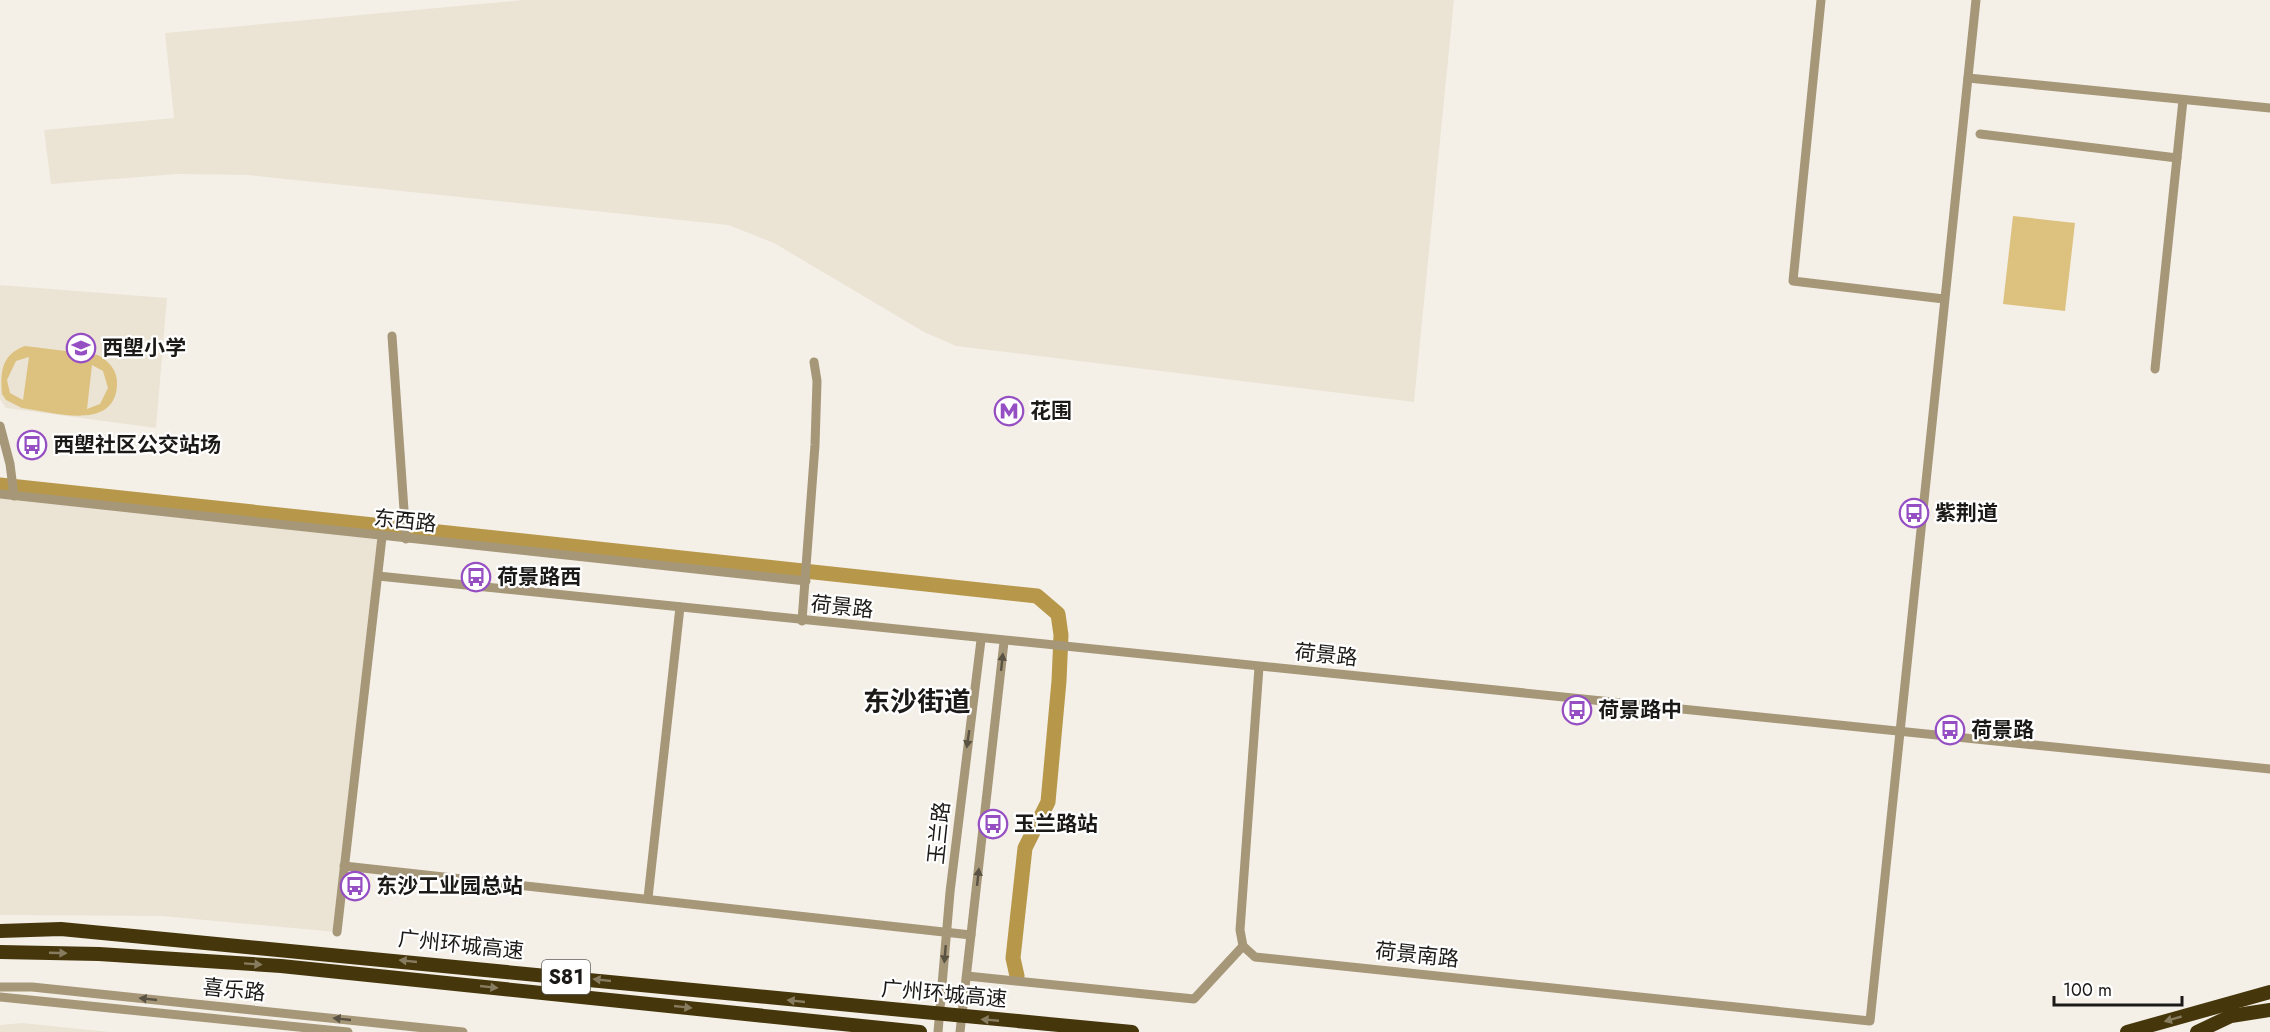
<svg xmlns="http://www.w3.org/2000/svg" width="2270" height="1032" font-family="Jost,'Noto Sans SC',sans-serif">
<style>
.built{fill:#ebe4d5}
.green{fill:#ddc17f;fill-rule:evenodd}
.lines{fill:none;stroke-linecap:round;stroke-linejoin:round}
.river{stroke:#b7974a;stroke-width:15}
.minor{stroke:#a59778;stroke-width:9}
.highway{stroke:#46360b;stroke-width:14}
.highway-bridge{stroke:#46360b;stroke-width:14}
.oneway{fill:#5a5243}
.oneway2{fill:#877c60}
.labels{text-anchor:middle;stroke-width:4.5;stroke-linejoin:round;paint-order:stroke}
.shield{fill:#fff;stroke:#605f5d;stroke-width:1.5}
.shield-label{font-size:20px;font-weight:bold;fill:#1c1a18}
.poi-label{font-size:21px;font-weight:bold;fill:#1c1a18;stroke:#fff;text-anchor:start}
.street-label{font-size:21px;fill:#1c1a18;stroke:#fff}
.district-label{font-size:27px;font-weight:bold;fill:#1c1a18;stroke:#fff}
</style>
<rect width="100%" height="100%" fill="#f4f0e8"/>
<!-- built -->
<g class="built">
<polygon points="524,0 1454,0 1414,402 956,346 924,332 774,243 728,225 248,175 178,174 51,184 44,130 174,118 165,33"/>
<polygon points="0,285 167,298 156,428 6,408 0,399"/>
<polygon points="0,495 382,537 337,932 161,916 0,915"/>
<polygon points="22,1023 110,1032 0,1032 0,1025"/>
</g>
<!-- green -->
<g class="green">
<polygon points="2013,216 2075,223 2065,311 2003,304"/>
<path d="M25,346L98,355C109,361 118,371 117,385C115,432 52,412 22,408L6,400L2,394C0,371 2,354 25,346ZM29,357L23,400L10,393L7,380L16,361ZM92,365L103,371L108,388L100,404L87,409Z"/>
</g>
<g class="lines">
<!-- river -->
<polyline class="river" points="0,485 1037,596 1058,614 1061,635 1059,681 1048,802 1025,848 1013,958 1017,976"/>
<!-- minor -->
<g class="minor">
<polyline points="1821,0 1793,281 1944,299"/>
<polyline points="1968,78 2270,108"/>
<polyline points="1980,134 2177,158"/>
<polyline points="392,336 406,539"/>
<polyline points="2155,369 2183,100"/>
<polyline points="0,426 10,464 14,496"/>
<polyline points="0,494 806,581"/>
<polyline points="378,576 2270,769"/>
<polyline points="802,621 815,445 817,381 814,362"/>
<polyline points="1259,667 1240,930 1243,946 1255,957 1870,1021 1976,0"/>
<polyline points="344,866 971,935"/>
<polyline points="648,898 680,607"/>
<polyline points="337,932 382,537"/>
<polyline points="967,976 1194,999 1243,946"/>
<polyline points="0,987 32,987 463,1032"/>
<polyline points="0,997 348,1032"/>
<polyline points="938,1032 950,892 981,640"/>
<polyline points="960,1032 1004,642"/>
</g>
<!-- highway -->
<g class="highway">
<polyline points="0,952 99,954 281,966 920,1032"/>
<polyline points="2127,1032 2270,992"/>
<polyline points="2197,1032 2231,1016 2270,1010"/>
</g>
<!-- highway-bridge -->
<path class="highway-bridge" d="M0,931L61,929C418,961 775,1001 1132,1032"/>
</g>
<!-- one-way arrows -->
<defs><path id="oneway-solid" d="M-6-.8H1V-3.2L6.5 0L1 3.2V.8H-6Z" transform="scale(1.5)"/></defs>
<g class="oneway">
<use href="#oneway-solid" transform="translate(1002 662) rotate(-84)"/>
<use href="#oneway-solid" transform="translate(968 739) rotate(98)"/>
<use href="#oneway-solid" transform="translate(978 877) rotate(-84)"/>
<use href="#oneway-solid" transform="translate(945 954) rotate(95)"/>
<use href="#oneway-solid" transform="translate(148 999) rotate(-174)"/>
<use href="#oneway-solid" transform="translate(342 1019) rotate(-174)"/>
</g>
<g class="oneway2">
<use href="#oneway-solid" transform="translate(58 953) rotate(2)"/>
<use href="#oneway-solid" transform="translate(408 961) rotate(-174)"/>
<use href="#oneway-solid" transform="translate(253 964) rotate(4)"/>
<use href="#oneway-solid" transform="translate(602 980) rotate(-174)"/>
<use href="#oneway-solid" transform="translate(489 987) rotate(6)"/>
<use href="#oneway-solid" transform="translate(796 1001) rotate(-174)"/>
<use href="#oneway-solid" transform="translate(683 1007) rotate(6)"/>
<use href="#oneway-solid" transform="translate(2173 1019) rotate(164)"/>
<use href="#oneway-solid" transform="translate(990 1020) rotate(-175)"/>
</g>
<!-- icons -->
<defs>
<g id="school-ring" transform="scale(1.5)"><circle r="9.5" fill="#fff" stroke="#964fc3" stroke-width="1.5"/><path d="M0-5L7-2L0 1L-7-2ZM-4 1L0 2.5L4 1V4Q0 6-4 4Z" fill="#964fc3"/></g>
<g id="metro-ring" transform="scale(1.5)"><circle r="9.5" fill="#fff" stroke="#964fc3" stroke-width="1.5"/><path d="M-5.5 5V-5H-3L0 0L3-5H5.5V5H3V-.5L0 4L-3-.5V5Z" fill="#964fc3"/></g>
<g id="bus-ring" transform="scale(1.5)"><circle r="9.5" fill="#fff" stroke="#964fc3" stroke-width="1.5"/><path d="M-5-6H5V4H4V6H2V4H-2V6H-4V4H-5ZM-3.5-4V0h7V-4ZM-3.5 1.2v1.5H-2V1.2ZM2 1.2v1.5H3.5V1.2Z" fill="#964fc3"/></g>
</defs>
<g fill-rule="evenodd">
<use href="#school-ring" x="81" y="348"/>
<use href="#metro-ring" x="1009" y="411"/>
<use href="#bus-ring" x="32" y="445"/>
<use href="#bus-ring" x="1914" y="513"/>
<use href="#bus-ring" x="476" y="577"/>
<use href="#bus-ring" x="1577" y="710"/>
<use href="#bus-ring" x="1950" y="730"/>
<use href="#bus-ring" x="993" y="824"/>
<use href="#bus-ring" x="355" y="886"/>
</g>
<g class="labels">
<!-- shield labels -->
<rect class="shield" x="542" y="960" width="48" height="34" rx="4.5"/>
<g class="shield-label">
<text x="566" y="984">S81</text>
</g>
<!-- poi labels -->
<g class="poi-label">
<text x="102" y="355">西塱小学</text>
<text x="1030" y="418">花围</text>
<text x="53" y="452">西塱社区公交站场</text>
<text x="1935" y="520">紫荆道</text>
<text x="497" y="584">荷景路西</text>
<text x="1598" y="717">荷景路中</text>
<text x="1971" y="737">荷景路</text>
<text x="1014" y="831">玉兰路站</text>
<text x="376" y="893">东沙工业园总站</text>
</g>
<!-- street labels -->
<g class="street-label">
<text transform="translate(405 521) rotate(6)" y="7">东西路</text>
<text transform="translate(842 607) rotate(6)" y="7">荷景路</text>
<text transform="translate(1326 655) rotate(6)" y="7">荷景路</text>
<text transform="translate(939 833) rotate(-84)" y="7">玉兰路</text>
<text transform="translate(461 945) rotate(6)" y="7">广州环城高速</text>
<text transform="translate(1417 955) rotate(6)" y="7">荷景南路</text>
<text transform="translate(234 990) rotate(6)" y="7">喜乐路</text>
<text transform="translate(944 994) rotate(5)" y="7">广州环城高速</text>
</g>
<!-- district labels -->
<g class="district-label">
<text x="917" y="711">东沙街道</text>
</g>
</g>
<!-- scale -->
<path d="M2054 996v9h128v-9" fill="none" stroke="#1c1a18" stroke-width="3"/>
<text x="2063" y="996" font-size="18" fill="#1c1a18" stroke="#ffffff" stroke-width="4.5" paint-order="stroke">100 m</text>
</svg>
